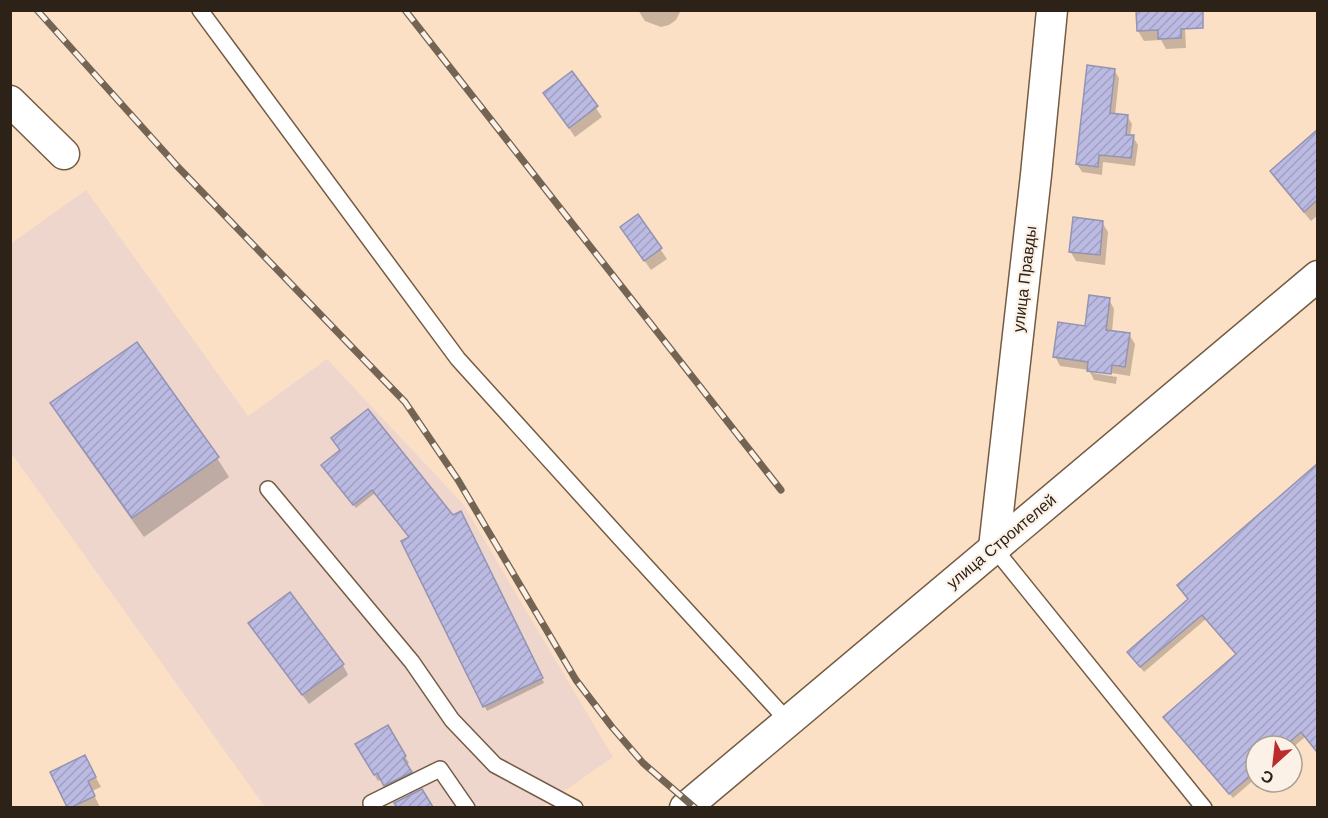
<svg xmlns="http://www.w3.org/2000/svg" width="1328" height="818" font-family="Helvetica,sans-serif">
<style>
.commercial{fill:#eed6cc}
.shadow{fill:#0003}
.building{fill:url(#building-hatch);stroke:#9493b3;stroke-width:1.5}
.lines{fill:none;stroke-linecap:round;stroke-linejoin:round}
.service-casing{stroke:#735b44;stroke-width:18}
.minor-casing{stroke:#735b44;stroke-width:33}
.service{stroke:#fff;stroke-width:15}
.minor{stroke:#fff;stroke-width:30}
.rail-casing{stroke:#746454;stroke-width:7}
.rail{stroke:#fcf1e6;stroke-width:4.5;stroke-dasharray:14;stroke-linecap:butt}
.labels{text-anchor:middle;stroke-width:4.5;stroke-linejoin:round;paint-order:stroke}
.street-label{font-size:16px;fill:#2c2218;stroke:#fcf1e6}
</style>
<defs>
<pattern id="building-hatch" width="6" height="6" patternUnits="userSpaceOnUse" patternTransform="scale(1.5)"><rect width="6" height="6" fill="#bbbae2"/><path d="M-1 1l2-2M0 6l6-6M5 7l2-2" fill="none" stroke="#a1a0c1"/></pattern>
</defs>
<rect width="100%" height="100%" fill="#fce0c6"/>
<!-- commercial -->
<polygon class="commercial" points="86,190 248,416 327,359 463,504 613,757 542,807 265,807 11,453 10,244"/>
<!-- shadow -->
<g class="shadow">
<polygon points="638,10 681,10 676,20 669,25 661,27 645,21"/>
<polygon points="1184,10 1186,48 1166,49 1161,40 1144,41 1138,31"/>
<polygon points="1114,70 1119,78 1115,115 1127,116 1132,124 1130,137 1133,137 1138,145 1135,166 1103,162 1102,175 1082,172 1077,164"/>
<polygon points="572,73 602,117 575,137 545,93"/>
<polygon points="1318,132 1318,215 1311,221 1277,181 1271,171"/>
<polygon points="638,216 667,259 651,270 628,238"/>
<polygon points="1102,222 1108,232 1105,265 1076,261 1070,251"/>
<polygon points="1109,299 1114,309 1112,332 1129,334 1135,344 1130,376 1093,370 1093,373 1117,377 1116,384 1094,380 1089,370 1060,366 1055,356 1086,328"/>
<polygon points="52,403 217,458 229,477 144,537 63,423"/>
<polygon points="1318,466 1318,751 1305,737 1292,748 1292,746 1256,746 1256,778 1233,798 1167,722 1237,655 1206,619 1144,672 1132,657 1190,600 1178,585"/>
<polygon points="326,470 453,517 463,518 544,683 487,711 411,537 375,493 356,508"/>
<polygon points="256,634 343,665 348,675 309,704"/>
<polygon points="387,727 409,763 406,765 414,779 389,791 382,779 378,781 357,745"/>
<polygon points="90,767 101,787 92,791 100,807 69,808 52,773"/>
</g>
<!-- building -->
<g class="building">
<polygon points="1136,10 1203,10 1203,28 1181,29 1181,38 1158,39 1158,30 1137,31"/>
<polygon points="1087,65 1115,69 1110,113 1128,115 1126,135 1134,135 1131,158 1099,155 1098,167 1076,164"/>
<polygon points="572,71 598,106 569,128 543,93"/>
<polygon points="1317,130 1317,200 1304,212 1270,171"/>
<polygon points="638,214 662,248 644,261 620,227"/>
<polygon points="1073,217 1103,221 1100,255 1069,252"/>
<polygon points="1089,295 1110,298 1106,330 1130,333 1125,367 1112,365 1111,374 1087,371 1088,362 1053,357 1058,322 1085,326"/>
<polygon points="137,342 219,457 132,518 50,403"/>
<polygon points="368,409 453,515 461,511 543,678 483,707 401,541 409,537 372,490 353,505 321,465 340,450 331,438"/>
<polygon points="1317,464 1317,752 1301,732 1285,746 1256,746 1256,771 1229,794 1163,717 1236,654 1202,615 1140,667 1127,652 1188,599 1177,585"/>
<polygon points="290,592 344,664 302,695 248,623"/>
<polygon points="388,725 406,756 403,758 412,772 384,786 377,773 374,775 355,744"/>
<polygon points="85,755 96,777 88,781 95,796 72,807 67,807 50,772"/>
<polygon points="422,789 433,807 397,807 394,803"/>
</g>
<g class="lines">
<!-- service casing -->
<g class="service-casing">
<g id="service">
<polyline points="200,10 458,359 621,539 787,720"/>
<polyline points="268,489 412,662 452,720 495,765 575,808"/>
<polyline points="994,548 1204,808"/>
<polyline points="373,808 371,803 440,769 467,808"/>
</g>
</g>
<!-- minor casing -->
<g class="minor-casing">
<g id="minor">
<polyline points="10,101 64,154"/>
<polyline points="994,548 1036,175 1052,10"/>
<polyline points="685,808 1318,276"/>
</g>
</g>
<!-- service -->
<use href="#service" class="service"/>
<!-- minor -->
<use href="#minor" class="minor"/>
<!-- rail casing -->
<g class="rail-casing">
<g id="rail">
<polyline points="37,10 177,166 405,402 458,480 576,680 612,727 643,763 695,808"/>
<polyline points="405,10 781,490"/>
</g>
</g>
<!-- rail -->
<use href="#rail" class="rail"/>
</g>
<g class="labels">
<!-- street labels -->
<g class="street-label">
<text transform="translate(1024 279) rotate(-83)" y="6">улица Правды</text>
<text transform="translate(1001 541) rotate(-40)" y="6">улица Строителей</text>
</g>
</g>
<!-- border -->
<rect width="1328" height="818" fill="none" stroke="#2c2218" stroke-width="24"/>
<!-- north arrow -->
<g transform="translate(1274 764) rotate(207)"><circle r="28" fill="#fcf1e6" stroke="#a99e94" stroke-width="1.5"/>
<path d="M0-4.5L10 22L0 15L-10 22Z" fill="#bb2c2c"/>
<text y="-9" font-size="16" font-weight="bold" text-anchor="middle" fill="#2c2218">С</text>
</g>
</svg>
